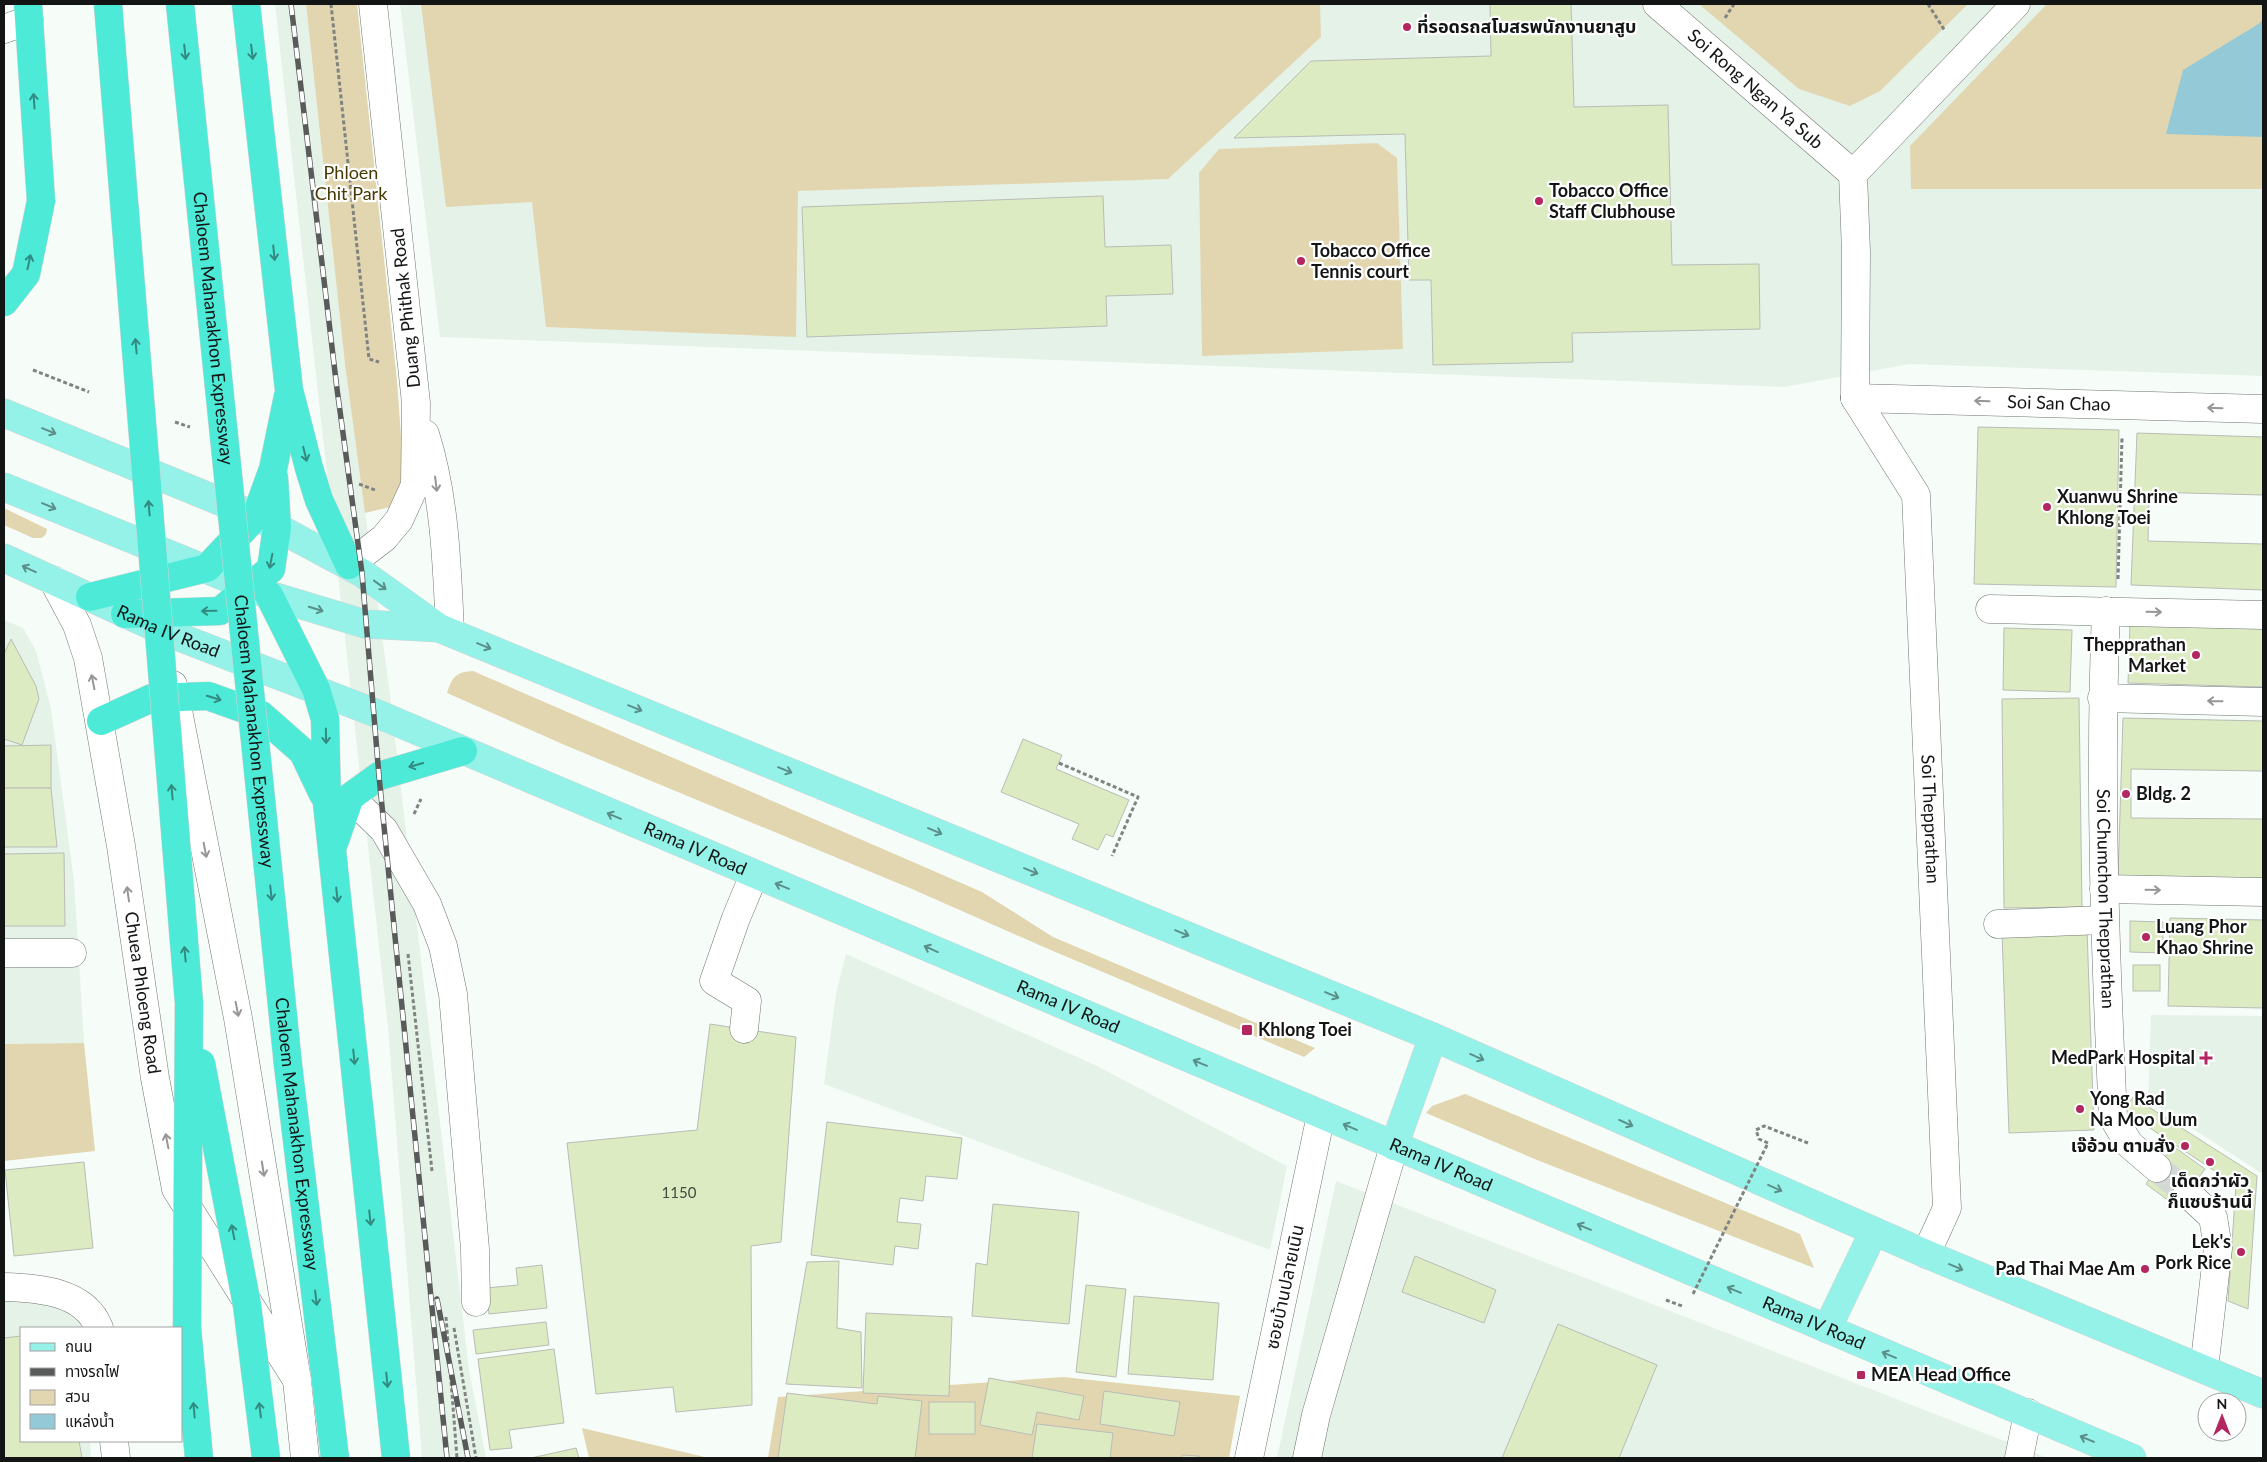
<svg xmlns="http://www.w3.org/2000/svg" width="2267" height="1462" font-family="Lato,'Noto Sans Thai',sans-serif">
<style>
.built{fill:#e5f2e8}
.green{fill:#e2d6b0}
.water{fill:#94c9d7}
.building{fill:#dcebc1;stroke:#babcb6}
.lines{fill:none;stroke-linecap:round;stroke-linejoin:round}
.minor-tunnel{stroke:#d4d9d5;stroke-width:28;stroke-dasharray:28 14;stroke-linecap:butt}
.minor-casing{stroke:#707571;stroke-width:29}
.major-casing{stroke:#d5d5d5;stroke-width:29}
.highway-casing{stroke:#d5d5d5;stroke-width:29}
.path{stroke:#808481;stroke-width:3;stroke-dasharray:4 2.5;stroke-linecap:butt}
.minor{stroke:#fff;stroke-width:28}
.major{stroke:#94f2e8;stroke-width:28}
.highway{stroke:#4dead8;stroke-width:28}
.rail-casing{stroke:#585b59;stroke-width:5.5}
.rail{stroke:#fff;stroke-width:4;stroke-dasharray:11;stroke-linecap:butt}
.highway-bridge-casing{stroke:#d5d5d5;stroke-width:29;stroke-linecap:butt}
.path-bridge{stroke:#808481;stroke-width:3;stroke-dasharray:4 2.5;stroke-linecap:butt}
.highway-bridge{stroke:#4dead8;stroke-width:28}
.oneway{stroke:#338a80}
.oneway2{stroke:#959695}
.oneway3{stroke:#5a8f89}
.poi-dot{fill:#b3265f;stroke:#fff;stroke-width:2}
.labels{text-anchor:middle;stroke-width:4.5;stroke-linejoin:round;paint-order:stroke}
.number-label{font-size:15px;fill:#454a3f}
.poi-label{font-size:18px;font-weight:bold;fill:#131514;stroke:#fff;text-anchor:start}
.street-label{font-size:18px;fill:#131514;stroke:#fff}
.park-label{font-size:18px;fill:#463801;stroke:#fff}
</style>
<rect width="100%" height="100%" fill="#f6fcf7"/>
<!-- built -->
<g class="built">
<polygon points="275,4 306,4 345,364 389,687 469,1370 486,1458 422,1458 388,1027"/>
<polygon points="400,4 2263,4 2263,376 1910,364 1784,387 440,337"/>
<polygon points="4,620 23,628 36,651 51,709 74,881 84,1043 4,1044"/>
<polygon points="846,954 1095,1065 1287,1166 1270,1250 824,1084 836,994"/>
<polygon points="2151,1015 2263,1016 2263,1174 2148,1100"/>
<polygon points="1336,1181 2048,1458 1277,1458"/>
<polygon points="4,1298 36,1298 74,1312 84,1328 21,1328 21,1441 90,1441 91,1458 4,1458"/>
</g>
<!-- green -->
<g class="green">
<polygon points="306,4 357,4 397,381 404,478 394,506 365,513 345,364"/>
<polygon points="421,4 1320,4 1321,37 1168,179 798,191 796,337 546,327 532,202 446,207"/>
<polygon points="1699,4 1968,4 1880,91 1850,106 1799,89"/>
<polygon points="2047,4 2263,4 2263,189 1911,189 1910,146"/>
<polygon points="1377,143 1397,158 1403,349 1202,356 1199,173 1219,149"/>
<polygon points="4,508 47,529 46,534 42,538 33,538 4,525"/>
<path d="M473,671L982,892L1053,937L1315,1048L1304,1057L1046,948L912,889L567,746L447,693C452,677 456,672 473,671Z"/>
<polygon points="84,1043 95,1151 4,1161 4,1044"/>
<polygon points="1465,1094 1800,1234 1814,1268 1537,1160 1426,1113 1432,1106"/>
<polygon points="1063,1377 1240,1396 1229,1458 768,1458 778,1397"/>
<polygon points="582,1428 709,1458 589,1458"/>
</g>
<!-- water -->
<polygon class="water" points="2263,18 2263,137 2166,134 2183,70 2260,23"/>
<!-- building -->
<g class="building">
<polygon points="1490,4 1571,4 1574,107 1668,105 1672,265 1759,264 1760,329 1572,333 1573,362 1433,365 1431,280 1409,280 1405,134 1234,138 1311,61 1491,56"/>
<polygon points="1103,196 1105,247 1171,245 1173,294 1106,296 1107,326 807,337 802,207"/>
<polygon points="1978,427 2119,430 2116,587 1974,584"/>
<polygon points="2137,433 2263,437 2263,495 2149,492 2148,541 2263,544 2263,590 2131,585"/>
<polygon points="2130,623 2263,627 2263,687 2128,683"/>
<polygon points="2004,628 2072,630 2070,692 2003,690"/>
<polygon points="11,639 36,686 39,699 22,745 4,739 4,654"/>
<polygon points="2079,698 2082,907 2004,908 2002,699"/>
<polygon points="2123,718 2263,721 2263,771 2131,769 2131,818 2263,819 2263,879 2118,877"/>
<polygon points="1023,739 1062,755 1056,769 1129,800 1113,837 1106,834 1098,850 1072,839 1079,824 1001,792"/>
<polygon points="51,745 51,788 4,788 4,746"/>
<polygon points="4,788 51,788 57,847 4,847"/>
<polygon points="64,853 65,926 4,926 4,854"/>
<polygon points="2170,918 2263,920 2263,1008 2168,1006"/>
<polygon points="2130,921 2163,922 2163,953 2130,952"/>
<polygon points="2087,929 2094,1130 2009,1133 2002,932"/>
<rect x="2133" y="965" width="27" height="26"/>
<polygon points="710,1024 796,1037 781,1242 751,1246 752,1405 676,1412 673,1387 596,1394 567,1143 697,1130"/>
<polygon points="2133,1097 2257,1176 2248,1309 2228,1301 2236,1185 2124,1111"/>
<polygon points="827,1122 962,1138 957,1179 926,1176 923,1201 900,1198 897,1222 921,1224 918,1249 895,1246 893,1265 811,1255"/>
<polygon points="2173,1146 2205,1169 2177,1207 2146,1184"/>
<polygon points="84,1162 93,1248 14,1256 5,1170"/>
<polygon points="993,1204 1079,1212 1069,1324 972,1316 976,1263 987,1265"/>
<polygon points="1415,1256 1496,1290 1484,1323 1402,1292"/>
<polygon points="839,1261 837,1328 861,1332 862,1388 786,1384 807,1262"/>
<polygon points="542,1265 547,1308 489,1314 486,1288 518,1285 516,1268"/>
<polygon points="1086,1285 1126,1289 1116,1377 1076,1372"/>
<polygon points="1134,1296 1219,1303 1213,1380 1128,1374"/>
<polygon points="866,1313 952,1317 949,1396 863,1393"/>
<polygon points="546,1322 549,1345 476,1354 473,1330"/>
<polygon points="1558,1324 1657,1365 1619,1458 1502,1458"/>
<polygon points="21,1336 21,1441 79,1441 82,1458 4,1458 4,1338"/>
<polygon points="554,1349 564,1423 509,1430 512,1448 490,1450 478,1359"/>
<polygon points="989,1378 1084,1396 1079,1420 1037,1412 1032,1435 980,1425"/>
<polygon points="1104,1391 1180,1402 1174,1436 1100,1424"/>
<polygon points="787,1393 877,1404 878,1396 922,1401 915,1458 778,1458"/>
<rect x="929" y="1402" width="46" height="32"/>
<polygon points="1037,1424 1113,1433 1110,1458 1032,1458"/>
<polygon points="576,1448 579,1458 531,1458"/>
<polygon points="1182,1455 1199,1456 1199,1458 1182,1458"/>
</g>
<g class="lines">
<!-- minor-tunnel -->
<polyline class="minor-tunnel" points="2157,1168 2187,1193"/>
<!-- minor casing -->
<g class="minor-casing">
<g id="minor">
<path id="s1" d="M1657,4L1853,174"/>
<polyline points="4,29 29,20"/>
<path id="s2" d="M1855,398L1916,495L1947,1208L1926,1254"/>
<polyline points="1855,398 1856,252 1853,174 2016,4"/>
<path id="s3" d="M1855,398L2263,409"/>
<path d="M425,434C445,497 447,566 450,632"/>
<polyline points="349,565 384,538 399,520 415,485 416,403 373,4"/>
<path id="s4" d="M53,580L77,625L88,658L121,846L155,1078L176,1189L297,1380"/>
<polyline points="1990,609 2263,615"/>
<path id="s5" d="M2106,611C2099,780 2105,948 2113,1117L2129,1144L2157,1168"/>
<polyline points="173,685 238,1018 297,1380 305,1458"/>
<polyline points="2102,698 2263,702"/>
<polyline points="350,797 384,830 427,904 443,946 453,994 475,1249 476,1302"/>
<polyline points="2104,889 2263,892"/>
<polyline points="1998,924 2104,920"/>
<polyline points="4,953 72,953"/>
<polyline points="744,1029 747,1001 714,981 736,918 754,875"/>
<polyline points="2187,1193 2213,1217 2218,1248 2204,1369"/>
<path d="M4,1287C38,1288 85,1291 99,1328"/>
<polyline points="114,1441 116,1458"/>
<polyline points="1249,1458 1321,1115"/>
<polyline points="1307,1458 1316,1415 1394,1146"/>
<polyline points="2019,1458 2028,1413"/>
</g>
</g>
<!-- major casing -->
<g class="major-casing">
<g id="major">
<polyline points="4,413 256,516 362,573 439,628 1433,1037 1926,1254 2263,1394"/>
<polyline points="4,487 269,595 365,624 439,628"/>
<path id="s6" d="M4,558L161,630L373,712L2132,1458"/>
<polyline points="1394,1146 1433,1037"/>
<polyline points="1827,1329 1874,1231"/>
</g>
</g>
<!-- highway casing -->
<g class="highway-casing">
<g id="highway">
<polyline points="246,4 289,390 309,468 319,500 349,565"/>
<polyline points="4,302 26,274 41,201 28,4"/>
<polyline points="269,595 316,689 325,719 327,803 396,1458"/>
<polyline points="90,597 207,568 256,516 273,469 288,396"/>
<polyline points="125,614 220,611 271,569 277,527 274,478"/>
<polyline points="101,721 152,698 208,696 261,715 303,752 323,794"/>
<polyline points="334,843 350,797 379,776 463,751"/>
<polyline points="187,1328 199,1458"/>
</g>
</g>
<!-- path -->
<g class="path">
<polyline points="331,4 369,359 379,362"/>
<polyline points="1928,4 1945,31"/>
<polyline points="1725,18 1734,4"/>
<polyline points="33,370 89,392"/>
<polyline points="175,422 190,427"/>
<polyline points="359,484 375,490"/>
<polyline points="2118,579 2122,438"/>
<polyline points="1059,763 1138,797 1112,856"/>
<polyline points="414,814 421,799"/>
<polyline points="408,954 432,1171"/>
<polyline points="1768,1143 1759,1139 1756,1130 1764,1126 1808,1143"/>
<polyline points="1666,1300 1682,1306"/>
<polyline points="446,1317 457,1458"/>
<polyline points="454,1328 476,1458"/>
</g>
<!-- minor -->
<use href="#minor" class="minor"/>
<!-- major -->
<use href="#major" class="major"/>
<!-- highway -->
<use href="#highway" class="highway"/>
<!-- rail casing -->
<g class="rail-casing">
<g id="rail">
<polyline points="291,4 337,389 362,573 379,776 447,1458"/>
<polyline points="437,1299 468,1458"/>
</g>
</g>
<!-- rail -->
<use href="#rail" class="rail"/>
<!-- highway-bridge casing -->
<g class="highway-bridge-casing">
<g id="highway-bridge">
<polyline points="108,4 189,1003 187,1328"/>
<path id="s7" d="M180,4L288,1065L335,1458"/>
<polyline points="201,1063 247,1305 266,1458"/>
</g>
</g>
<!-- path-bridge -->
<polyline class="path-bridge" points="1693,1294 1768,1143"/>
<!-- highway-bridge -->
<use href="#highway-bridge" class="highway-bridge"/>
</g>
<!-- one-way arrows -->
<defs><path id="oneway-shaft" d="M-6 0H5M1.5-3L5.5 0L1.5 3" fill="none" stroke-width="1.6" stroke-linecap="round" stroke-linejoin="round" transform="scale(1.25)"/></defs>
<g class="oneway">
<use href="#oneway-shaft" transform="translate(185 52) rotate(84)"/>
<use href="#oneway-shaft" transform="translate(252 52) rotate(83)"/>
<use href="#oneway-shaft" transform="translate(34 101) rotate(-94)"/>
<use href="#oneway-shaft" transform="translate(274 253) rotate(84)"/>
<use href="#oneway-shaft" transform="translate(29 262) rotate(-78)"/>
<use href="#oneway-shaft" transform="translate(136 346) rotate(-95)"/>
<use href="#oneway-shaft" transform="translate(305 454) rotate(76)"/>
<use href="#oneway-shaft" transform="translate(149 508) rotate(-95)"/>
<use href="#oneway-shaft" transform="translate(271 561) rotate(101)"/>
<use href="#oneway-shaft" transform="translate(209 611) rotate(179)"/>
<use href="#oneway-shaft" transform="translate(214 698) rotate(17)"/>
<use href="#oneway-shaft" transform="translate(326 736) rotate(89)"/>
<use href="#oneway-shaft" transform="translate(416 765) rotate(164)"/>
<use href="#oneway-shaft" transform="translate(172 792) rotate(-95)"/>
<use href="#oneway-shaft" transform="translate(271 893) rotate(84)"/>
<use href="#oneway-shaft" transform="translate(337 895) rotate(84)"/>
<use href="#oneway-shaft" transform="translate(185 954) rotate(-95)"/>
<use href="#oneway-shaft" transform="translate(354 1057) rotate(84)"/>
<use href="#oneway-shaft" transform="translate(370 1218) rotate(84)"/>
<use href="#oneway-shaft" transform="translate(233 1232) rotate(-101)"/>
<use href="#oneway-shaft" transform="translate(316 1298) rotate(83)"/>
<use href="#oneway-shaft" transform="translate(387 1380) rotate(84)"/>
<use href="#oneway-shaft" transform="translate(194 1410) rotate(-95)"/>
<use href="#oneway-shaft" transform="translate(260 1410) rotate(-97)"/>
</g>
<g class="oneway2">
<use href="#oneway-shaft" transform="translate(1982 401) rotate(-178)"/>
<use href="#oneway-shaft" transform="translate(2215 408) rotate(-178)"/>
<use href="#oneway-shaft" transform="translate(436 484) rotate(83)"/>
<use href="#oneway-shaft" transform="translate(2154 612) rotate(1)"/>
<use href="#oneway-shaft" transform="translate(93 682) rotate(-101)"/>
<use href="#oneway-shaft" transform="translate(2215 701) rotate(-179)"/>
<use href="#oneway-shaft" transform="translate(205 850) rotate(79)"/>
<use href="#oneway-shaft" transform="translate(2153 890) rotate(1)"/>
<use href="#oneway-shaft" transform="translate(128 894) rotate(-98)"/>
<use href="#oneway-shaft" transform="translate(237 1009) rotate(79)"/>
<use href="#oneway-shaft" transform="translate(167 1141) rotate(-101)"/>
<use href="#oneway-shaft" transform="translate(263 1169) rotate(81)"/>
</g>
<g class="oneway3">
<use href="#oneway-shaft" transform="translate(49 431) rotate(22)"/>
<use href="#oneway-shaft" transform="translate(49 506) rotate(23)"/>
<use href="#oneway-shaft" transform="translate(29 569) rotate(-155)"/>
<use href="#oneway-shaft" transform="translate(380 585) rotate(36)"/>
<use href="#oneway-shaft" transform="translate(316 609) rotate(17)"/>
<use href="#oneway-shaft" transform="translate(484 646) rotate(22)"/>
<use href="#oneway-shaft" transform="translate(635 708) rotate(22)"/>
<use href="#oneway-shaft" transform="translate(785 770) rotate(22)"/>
<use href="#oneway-shaft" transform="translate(614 816) rotate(-157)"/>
<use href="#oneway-shaft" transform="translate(935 831) rotate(23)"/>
<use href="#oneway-shaft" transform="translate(1031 871) rotate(22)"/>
<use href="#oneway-shaft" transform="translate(782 886) rotate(-158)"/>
<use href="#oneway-shaft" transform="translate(1182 933) rotate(22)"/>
<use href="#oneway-shaft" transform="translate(931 949) rotate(-156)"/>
<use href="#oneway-shaft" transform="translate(1332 995) rotate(23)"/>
<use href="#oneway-shaft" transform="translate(1477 1057) rotate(24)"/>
<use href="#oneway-shaft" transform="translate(1200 1063) rotate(-157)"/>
<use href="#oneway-shaft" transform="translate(1626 1123) rotate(24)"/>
<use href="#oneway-shaft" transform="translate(1350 1127) rotate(-157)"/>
<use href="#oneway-shaft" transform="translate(1775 1188) rotate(24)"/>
<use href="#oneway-shaft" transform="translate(1584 1227) rotate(-157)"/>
<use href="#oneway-shaft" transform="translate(1956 1267) rotate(23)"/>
<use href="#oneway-shaft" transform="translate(1734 1290) rotate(-157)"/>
<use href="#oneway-shaft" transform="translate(1889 1355) rotate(-157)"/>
<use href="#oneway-shaft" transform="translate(2087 1439) rotate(-157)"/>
</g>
<!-- markers -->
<g class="poi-dot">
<circle cx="1407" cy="27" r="5"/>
<circle cx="1539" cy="201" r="5"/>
<circle cx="1301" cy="261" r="5"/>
<circle cx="2047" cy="507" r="5"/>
<circle cx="2196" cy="655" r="5"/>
<circle cx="2126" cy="794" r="5"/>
<circle cx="2146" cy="937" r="5"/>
<rect x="1241" y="1024" width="12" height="12" rx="2.5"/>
<path d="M2203.5 1050.5h5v5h5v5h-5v5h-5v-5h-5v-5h5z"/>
<circle cx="2080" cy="1109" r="5"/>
<circle cx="2185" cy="1146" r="5"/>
<circle cx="2210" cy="1162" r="5"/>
<circle cx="2241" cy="1252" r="5"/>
<circle cx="2145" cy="1269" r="5"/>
<rect x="1856" y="1370" width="10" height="10" rx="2.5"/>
</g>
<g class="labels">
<!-- number labels -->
<g class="number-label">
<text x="679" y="1198">1150</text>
</g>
<!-- poi labels -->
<g class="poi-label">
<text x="1417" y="33">ที่รอดรถสโมสรพนักงานยาสูบ</text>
<text x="1549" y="197">Tobacco Office<tspan x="1549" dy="21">Staff Clubhouse</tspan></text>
<text x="1311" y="257">Tobacco Office<tspan x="1311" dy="21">Tennis court</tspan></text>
<text x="2057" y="503">Xuanwu Shrine<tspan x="2057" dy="21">Khlong Toei</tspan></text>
<text x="2186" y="651" text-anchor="end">Thepprathan<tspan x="2186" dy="21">Market</tspan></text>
<text x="2136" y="800">Bldg. 2</text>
<text x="2156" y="933">Luang Phor<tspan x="2156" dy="21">Khao Shrine</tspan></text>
<text x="1258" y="1036">Khlong Toei</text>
<text x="2195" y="1064" text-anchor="end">MedPark Hospital</text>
<text x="2090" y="1105">Yong Rad<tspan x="2090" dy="21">Na Moo Uum</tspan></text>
<text x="2175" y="1152" text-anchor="end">เจ๊อ้วน ตามสั่ง</text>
<text x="2210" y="1187" text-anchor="middle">เด็ดกว่าผัว<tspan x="2210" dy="21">ก็แซบร้านนี้</tspan></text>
<text x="2231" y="1248" text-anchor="end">Lek's<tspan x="2231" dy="21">Pork Rice</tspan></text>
<text x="2135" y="1275" text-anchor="end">Pad Thai Mae Am</text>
<text x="1871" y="1381">MEA Head Office</text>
</g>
<!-- street labels -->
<g class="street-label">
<text dy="6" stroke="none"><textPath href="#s1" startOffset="130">Soi Rong Ngan Ya Sub</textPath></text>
<text transform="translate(406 308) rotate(-96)" y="6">Duang Phithak Road</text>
<text dy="6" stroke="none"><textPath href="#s7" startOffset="326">Chaloem Mahanakhon Expressway</textPath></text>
<text dy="6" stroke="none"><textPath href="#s3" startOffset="204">Soi San Chao</textPath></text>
<text dy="6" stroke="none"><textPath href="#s6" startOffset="180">Rama IV Road</textPath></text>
<text dy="6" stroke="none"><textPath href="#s7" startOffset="731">Chaloem Mahanakhon Expressway</textPath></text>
<text dy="6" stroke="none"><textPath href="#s2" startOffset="439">Soi Thepprathan</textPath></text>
<text dy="6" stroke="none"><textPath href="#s6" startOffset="750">Rama IV Road</textPath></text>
<text dy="6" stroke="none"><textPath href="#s5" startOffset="288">Soi Chumchon Thepprathan</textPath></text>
<text dy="6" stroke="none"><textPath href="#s4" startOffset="425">Chuea Phloeng Road</textPath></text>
<text dy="6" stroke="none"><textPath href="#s6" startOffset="1155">Rama IV Road</textPath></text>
<text dy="6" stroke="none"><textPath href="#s7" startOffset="1136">Chaloem Mahanakhon Expressway</textPath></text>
<text dy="6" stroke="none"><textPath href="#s6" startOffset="1560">Rama IV Road</textPath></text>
<text transform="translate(1285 1287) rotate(-78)" y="6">ซอยบ้านปลายเนิน</text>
<text dy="6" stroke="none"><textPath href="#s6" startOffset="1965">Rama IV Road</textPath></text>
</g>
<!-- park labels -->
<g class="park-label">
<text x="351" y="179">Phloen<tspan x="351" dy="21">Chit Park</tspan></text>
</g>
</g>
<!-- border -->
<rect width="2267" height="1462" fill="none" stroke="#131514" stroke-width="10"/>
<!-- legend -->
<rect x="20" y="1327" width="162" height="115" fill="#ffffff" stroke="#a1a1a1"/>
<rect x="30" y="1343" width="25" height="8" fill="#94f2e8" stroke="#a1a1a1"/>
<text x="65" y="1352" font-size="15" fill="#131514">ถนน</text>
<rect x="30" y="1368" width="25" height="8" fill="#585b59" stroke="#a1a1a1"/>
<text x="65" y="1377" font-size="15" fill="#131514">ทางรถไฟ</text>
<rect x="30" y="1390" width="25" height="15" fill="#e2d6b0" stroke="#a1a1a1"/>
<text x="65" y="1402" font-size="15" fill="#131514">สวน</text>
<rect x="30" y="1414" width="25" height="15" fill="#94c9d7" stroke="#a1a1a1"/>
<text x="65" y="1427" font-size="15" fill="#131514">แหล่งน้ำ</text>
<!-- north arrow -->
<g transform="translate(2222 1417)"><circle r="24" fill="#ffffff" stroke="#a1a1a1"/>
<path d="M0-4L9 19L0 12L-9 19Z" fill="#b3265f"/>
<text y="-8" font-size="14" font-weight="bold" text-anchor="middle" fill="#131514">N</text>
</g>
</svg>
